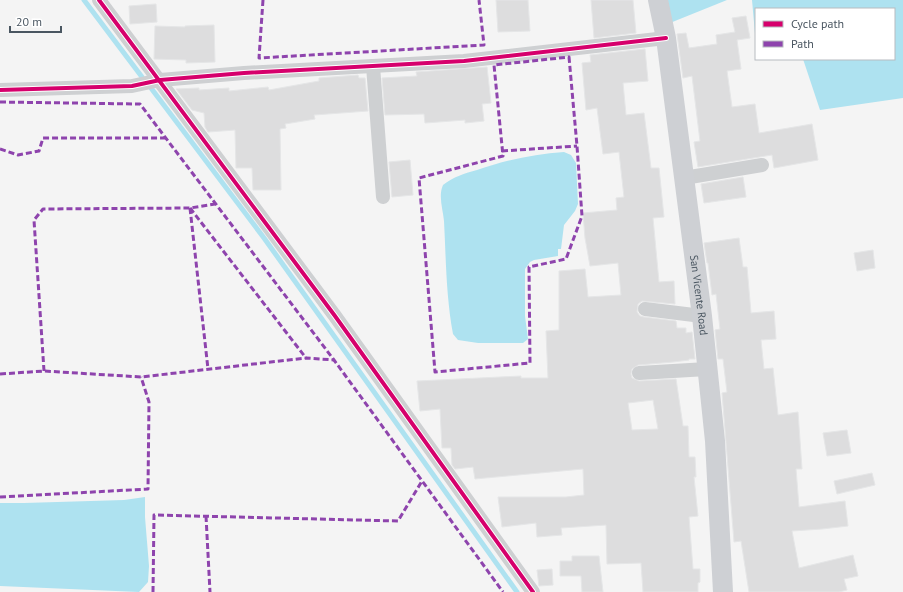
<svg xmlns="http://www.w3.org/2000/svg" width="903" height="592" font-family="'PT Sans',sans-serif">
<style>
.water{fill:#aee2f0}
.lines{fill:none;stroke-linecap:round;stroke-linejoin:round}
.stream{stroke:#aee2f0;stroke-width:5}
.building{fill:#ddddde;stroke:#e5e6e7;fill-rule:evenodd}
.street{stroke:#ced0d2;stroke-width:14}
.secondary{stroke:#ced0d4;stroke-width:20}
.quiet{stroke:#8e44ad;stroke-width:3;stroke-dasharray:6 3;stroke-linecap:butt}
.cycleway-casing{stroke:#fff;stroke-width:6}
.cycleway{stroke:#d6006c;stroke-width:4}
.labels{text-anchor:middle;stroke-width:4;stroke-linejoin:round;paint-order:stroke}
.street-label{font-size:11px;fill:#4a5661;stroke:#fff}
</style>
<rect width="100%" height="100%" fill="#f4f4f4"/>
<!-- water -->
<g class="water">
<polygon points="662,0 727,0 665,25"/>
<polygon points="752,0 903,0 903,98 820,110 803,59 894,59 894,9 756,9 756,45"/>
<path d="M564,152L571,155L576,163L578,204L575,211L564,225L561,249H558V256L534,260L530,262L525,269V316L528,339L523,343H478L458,340L453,334C446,296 446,259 444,221C443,209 438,196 443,185C453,177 465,173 477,170C506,160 534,154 564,152Z"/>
<polygon points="145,497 145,517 149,566 148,582 139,592 0,586 0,503 24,503 124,500"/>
</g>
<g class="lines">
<!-- stream -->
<g class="stream">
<polyline points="84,0 142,77"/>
<polyline points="151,88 264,238 517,592"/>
</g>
</g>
<!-- building -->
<g class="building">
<polygon points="496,0 528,0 530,31 498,32"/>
<polygon points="591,0 633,0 636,33 594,38"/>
<polygon points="156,4 157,22 130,24 129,6"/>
<polygon points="746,16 750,38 737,40 741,69 727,71 732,107 755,104 759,133 812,124 818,160 774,168 772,155 698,167 694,142 700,141 692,76 683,78 677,34 686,33 689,48 717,44 716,35 735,32 732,18"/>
<polygon points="214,25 215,62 186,63 186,60 154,59 155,26 185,27 185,26"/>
<path d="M645,49L648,81L623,83L626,115L644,113L651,168H659L664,217L653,218L659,282L674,281L675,304L642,301L638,304L637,312L640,316L644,317L676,321L677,328H686V333L692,332L695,359H689V360L673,362L638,365L632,369L631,374L632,378L639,381L676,379L683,426H688L689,457H695L696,477H694L698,516L689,517L693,569H700V582L698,583V592H643L641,563L607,564L606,525L561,528L562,535L537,537L536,523L502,527L498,497H566L584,495L583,469L475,479L473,467L455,469L452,465L451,448H442L440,409L420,411L417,381L521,376V378H548L546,331L559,330V271L585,269L588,297L621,295L618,263L590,266L585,238L583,213L617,210L616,198L624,197L619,152L603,154L597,108L586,110L582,63L591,62L590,55ZM653,400L658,429L632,430L628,403Z"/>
<polygon points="487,67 491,103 482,104 484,121 465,123 465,120 425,123 424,114 385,115 382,78 417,76 416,72"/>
<polygon points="358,75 359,78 365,78 368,111 314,115 315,119 285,124 286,128 280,129 281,190 253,190 252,168 236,168 235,130 208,132 205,127 204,113 192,110 176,89 199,88 199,90 229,88 229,91 268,87 269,90 319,81 319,78"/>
<polygon points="410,160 413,195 392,197 389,162"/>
<polygon points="743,177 746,197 704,203 701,184"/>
<polygon points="739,238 743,267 747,267 751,313 774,311 776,339 761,340 764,369 773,368 778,415 798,412 802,469 796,469 799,507 845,501 848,526 822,529 792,531 799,568 853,555 858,576 844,579 847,590 839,592 749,592 741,541 734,542 722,393 727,392 723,359 718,359 715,330 720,329 716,294 712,295 708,263 707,263 704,243"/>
<polygon points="873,250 875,268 857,271 854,253"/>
<polygon points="847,430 851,453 827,456 823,433"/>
<polygon points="872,473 875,485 837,494 834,481"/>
<polygon points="572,556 599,556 603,592 582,592 581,576 560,576 560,561 572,561"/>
<polygon points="552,569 553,585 539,586 537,570"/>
</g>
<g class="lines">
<!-- street -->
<g class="street">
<polyline points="99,0 335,316 533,592"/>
<polyline points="373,66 383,197"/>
<polyline points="0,90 132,86 160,80 244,73 464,61 666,38"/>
<polyline points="684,178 762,165"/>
<polyline points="645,309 702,316"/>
<polyline points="639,373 707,369"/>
</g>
<!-- secondary -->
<path class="secondary" id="s1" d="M658,0L666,38L702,316L715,441L723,592"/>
<!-- quiet -->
<g class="quiet">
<polyline points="263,0 259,58 484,45 479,0"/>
<polygon points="569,57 577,146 582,216 566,259 529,267 530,363 435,372 419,178 503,156 494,65"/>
<polyline points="0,102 140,104 334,360 503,592"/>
<polyline points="0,149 18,155 39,151 43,138 166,138"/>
<polyline points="502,151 577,146"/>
<polyline points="190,208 306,358"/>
<polyline points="190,208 208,369"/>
<polyline points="44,371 34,220 43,209 190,208 215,204"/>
<polyline points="0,374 44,371 141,377 306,358 334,360"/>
<polyline points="0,497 148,489 149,402 141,377"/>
<polyline points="206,516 210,592"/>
<polyline points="153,592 154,515 398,521 422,481"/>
</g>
<!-- cycleway casing -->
<g class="cycleway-casing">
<g id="cycleway">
<polyline points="99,0 335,316 533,592"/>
<polyline points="0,90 132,86 160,80 244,73 464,61 666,38"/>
</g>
</g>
<!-- cycleway -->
<use href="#cycleway" class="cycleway"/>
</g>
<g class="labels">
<!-- street labels -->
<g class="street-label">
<text dy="4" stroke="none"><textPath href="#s1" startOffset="298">San Vicente Road</textPath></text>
</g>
</g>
<!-- legend -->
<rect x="755" y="8" width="140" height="52" fill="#ffffff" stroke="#b7bbc0"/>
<rect x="763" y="21" width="20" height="6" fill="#d6006c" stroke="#b7bbc0"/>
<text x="791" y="28" font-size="12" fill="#4a5661">Cycle path</text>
<rect x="763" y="41" width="20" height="6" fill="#8e44ad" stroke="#b7bbc0"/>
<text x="791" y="48" font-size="12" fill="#4a5661">Path</text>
<!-- scale -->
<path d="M10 26v6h51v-6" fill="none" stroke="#4a5661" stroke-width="2"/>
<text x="16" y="26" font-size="12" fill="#4a5661" stroke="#ffffff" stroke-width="3" paint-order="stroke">20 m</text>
</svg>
